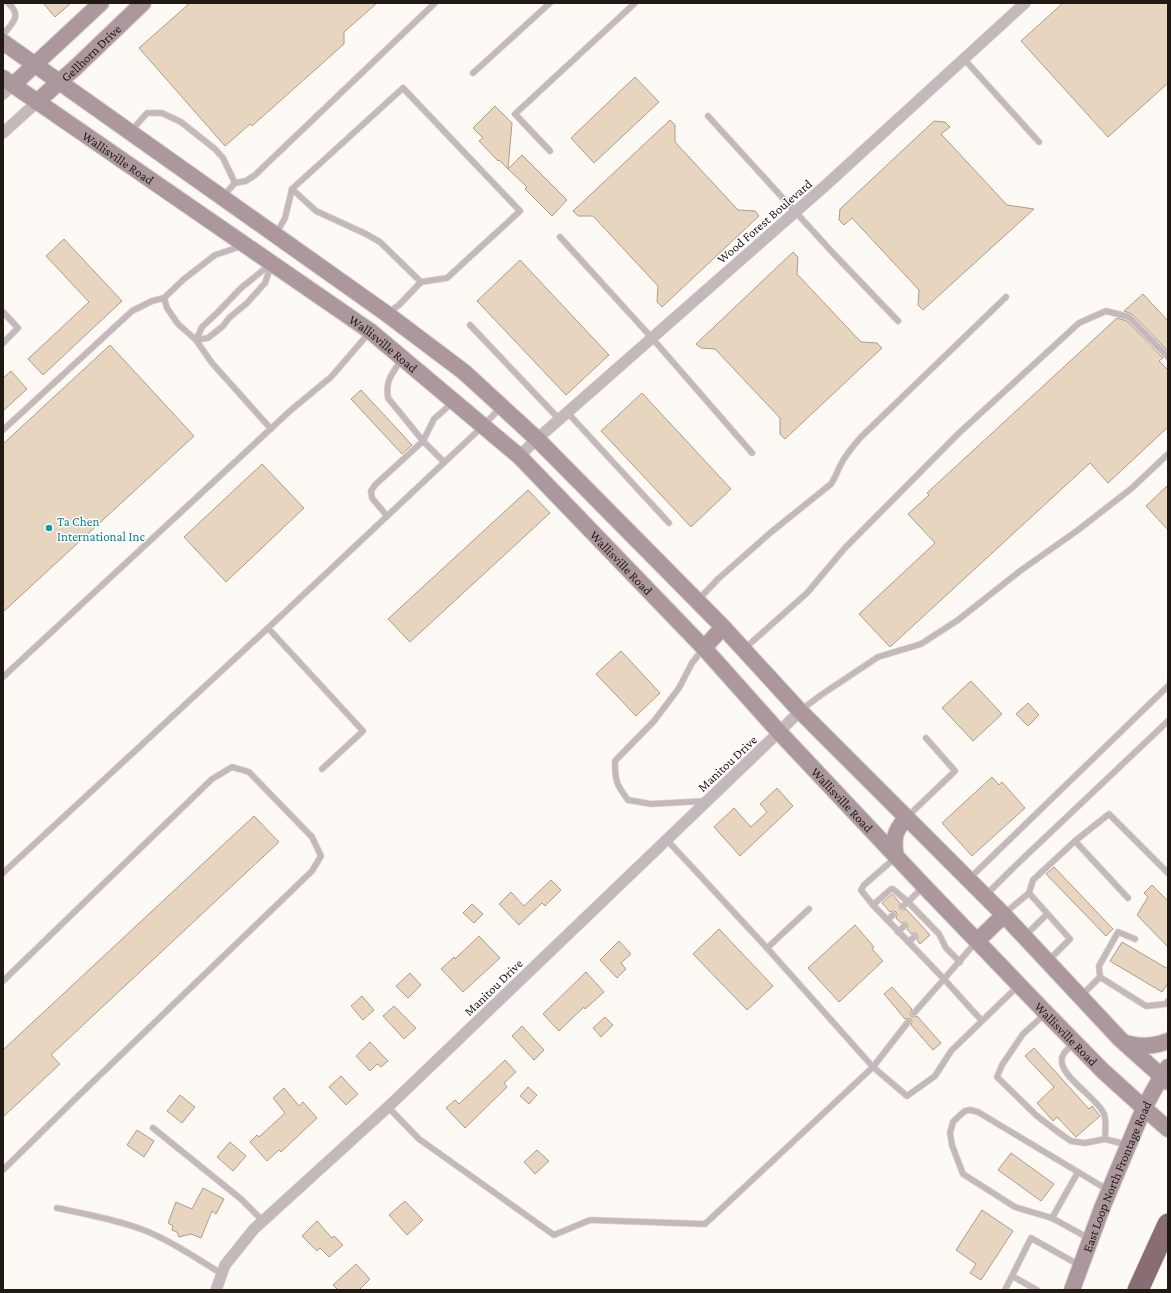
<svg xmlns="http://www.w3.org/2000/svg" width="1171" height="1293" font-family="'Crimson Pro',serif">
<style>
.building{fill:#e8d5c0;stroke:#ae9c88}
.lines{fill:none;stroke-linecap:round;stroke-linejoin:round}
.service-casing{stroke:#dad5d1;stroke-width:7}
.minor-casing{stroke:#dad5d1;stroke-width:12}
.secondary-casing{stroke:#dad5d1;stroke-width:18}
.motorway-casing{stroke:#dad5d1;stroke-width:22}
.service{stroke:#c5b8ba;stroke-width:5.5}
.minor{stroke:#c5b8ba;stroke-width:11}
.secondary{stroke:#ac989c;stroke-width:16}
.motorway{stroke:#886d72;stroke-width:21}
.culture-dot{fill:#0f9aa8;stroke:#fff;stroke-width:1.5}
.labels{text-anchor:middle;stroke-width:3;stroke-linejoin:round;paint-order:stroke}
.street-label{font-size:13px;fill:#211a12;stroke:#fff}
.culture-label{font-size:13px;fill:#0d838f;stroke:#fff;text-anchor:start}
</style>
<rect width="100%" height="100%" fill="#fdf9f5"/>
<!-- building -->
<g class="building">
<polygon points="43,3 71,3 55,17"/>
<polygon points="190,3 377,3 344,32 344,44 252,126 250,124 225,146 139,48"/>
<polygon points="1063,3 1168,3 1168,83 1108,137 1021,41"/>
<polygon points="635,77 659,102 594,163 571,138"/>
<polygon points="495,106 512,123 508,169 499,160 498,161 479,141 483,138 473,128"/>
<polygon points="670,120 675,125 675,142 738,210 755,211 759,216 662,307 657,302 658,286 593,216 578,216 573,211"/>
<polygon points="934,121 945,122 950,127 941,134 1007,205 1034,209 923,310 918,305 919,290 852,218 844,225 839,220 840,209"/>
<polygon points="522,155 567,200 552,216 525,189 527,187 508,169"/>
<polygon points="64,239 122,301 43,375 28,359 89,302 46,256"/>
<polygon points="793,252 798,257 797,274 861,342 877,343 882,348 785,439 780,434 780,418 715,349 701,348 696,344"/>
<polygon points="520,260 609,355 566,395 477,301"/>
<polygon points="1143,294 1168,321 1168,351 1132,314 1124,311"/>
<polygon points="1117,318 1127,321 1163,358 1159,361 1168,370 1168,427 1108,483 1090,463 890,647 859,614 935,543 908,514 929,495 927,493"/>
<polygon points="110,345 194,436 3,612 3,444"/>
<polygon points="11,371 27,389 3,411 3,378"/>
<polygon points="361,390 412,445 402,454 351,399"/>
<polygon points="642,393 731,489 691,527 601,431"/>
<polygon points="262,464 304,508 226,582 184,537"/>
<polygon points="1168,485 1168,530 1146,506"/>
<polygon points="528,490 550,513 410,642 388,619"/>
<polygon points="621,651 660,693 636,716 596,674"/>
<polygon points="971,681 1002,714 973,741 942,708"/>
<polygon points="1028,703 1039,715 1028,726 1016,714"/>
<polygon points="992,777 999,785 1002,782 1025,808 972,856 942,823"/>
<polygon points="777,788 793,806 740,856 714,827 734,808 751,827 767,812 760,804"/>
<polygon points="254,816 279,842 51,1055 60,1064 3,1117 3,1050"/>
<polygon points="1054,867 1113,929 1106,936 1046,874"/>
<polygon points="551,880 561,890 545,906 542,903 519,925 499,904 511,892 524,906"/>
<polygon points="1152,885 1168,901 1168,947 1137,915 1148,897 1144,893"/>
<polygon points="892,894 900,903 899,906 900,909 903,910 906,909 930,935 920,944 917,940 918,937 917,934 914,933 911,934 907,929 908,927 907,923 905,922 901,923 896,918 897,915 896,912 893,911 890,912 882,903"/>
<polygon points="472,904 483,914 474,923 463,913"/>
<polygon points="855,925 874,947 872,949 883,961 839,1002 808,968"/>
<polygon points="719,929 773,986 747,1010 693,954"/>
<polygon points="479,936 500,958 463,992 441,969 454,957 455,959"/>
<polygon points="619,941 631,954 621,963 626,969 617,978 600,960"/>
<polygon points="1122,942 1168,969 1168,983 1162,992 1110,961"/>
<polygon points="586,972 604,992 585,1009 584,1007 559,1031 543,1014"/>
<polygon points="410,973 421,985 408,998 396,986"/>
<polygon points="892,987 912,1009 910,1013 911,1016 914,1017 917,1016 941,1043 933,1050 911,1025 912,1022 911,1019 908,1018 905,1019 884,994"/>
<polygon points="362,996 374,1010 363,1020 351,1006"/>
<polygon points="394,1006 416,1028 404,1039 383,1016"/>
<polygon points="605,1017 613,1025 601,1037 593,1028"/>
<polygon points="522,1026 544,1050 534,1060 512,1036"/>
<polygon points="370,1042 388,1061 381,1067 377,1064 370,1071 356,1056"/>
<polygon points="1034,1048 1089,1109 1092,1106 1100,1116 1076,1137 1057,1117 1053,1121 1037,1103 1054,1087 1025,1056"/>
<polygon points="505,1060 516,1072 504,1083 507,1087 465,1128 446,1108 455,1100 459,1104"/>
<polygon points="341,1076 358,1094 346,1105 329,1087"/>
<polygon points="528,1087 537,1095 529,1104 520,1096"/>
<polygon points="284,1088 299,1106 303,1102 317,1118 281,1152 279,1150 267,1161 250,1142 257,1135 259,1137 285,1113 273,1098"/>
<polygon points="180,1095 195,1107 182,1123 167,1111"/>
<polygon points="137,1130 154,1141 144,1157 127,1145"/>
<polygon points="230,1142 246,1156 233,1171 217,1157"/>
<polygon points="537,1150 549,1161 535,1174 524,1162"/>
<polygon points="1011,1153 1054,1184 1041,1201 998,1170"/>
<polygon points="203,1188 224,1199 216,1214 212,1211 201,1238 191,1234 179,1237 177,1232 172,1230 173,1226 168,1223 176,1202 192,1209"/>
<polygon points="405,1201 423,1220 407,1235 389,1215"/>
<polygon points="982,1210 1013,1231 981,1280 970,1273 976,1264 956,1250"/>
<polygon points="317,1221 332,1238 334,1236 343,1245 329,1257 320,1248 317,1251 302,1236"/>
<polygon points="356,1264 370,1279 359,1290 338,1290 333,1285"/>
</g>
<g class="lines">
<!-- service casing -->
<g class="service-casing">
<g id="service">
<path d="M3,35C12,23 23,16 8,3"/>
<polyline points="964,59 1039,142"/>
<polyline points="473,73 550,3"/>
<polyline points="708,116 833,253 898,321"/>
<polyline points="132,130 147,113 162,113 181,122 215,149 223,158 235,183"/>
<polyline points="550,151 515,114 635,3"/>
<polyline points="292,189 316,211 366,234 380,242 421,282"/>
<polyline points="222,197 235,183 246,181 255,175 435,3"/>
<polyline points="276,234 285,218 292,189 403,88 520,211 447,278 421,282 399,305 389,312"/>
<polyline points="560,237 652,338 752,453"/>
<polygon points="272,263 265,283 247,303 229,318 223,326 208,338 196,340 202,327 217,313 241,288"/>
<polyline points="164,298 167,308 178,324 196,340 212,363 271,429"/>
<polyline points="3,312 18,328 3,343"/>
<polyline points="470,325 559,419"/>
<path d="M401,360C392,374 385,381 388,398L423,441L444,462"/>
<polyline points="567,412 669,523"/>
<polyline points="3,430 132,311 152,301 164,298 184,279 215,255 242,246"/>
<polyline points="387,516 372,498 371,491 375,485 423,441 434,419 452,403"/>
<path d="M699,599L718,579L770,533L831,484C835,478 837,472 840,466C845,455 853,446 861,437L1006,297"/>
<polyline points="268,628 363,731 322,769"/>
<path d="M703,649L692,663L679,688L654,721L615,761C615,781 616,784 628,800L651,804L705,801"/>
<polyline points="744,649 807,593 844,549 959,433 1079,323 1106,311 1129,317 1168,357"/>
<polyline points="3,677 291,410 331,377 369,333"/>
<polyline points="801,710 821,695 878,657 921,644 958,620 1020,571 1078,530 1132,488 1168,454"/>
<polyline points="908,816 955,771 926,738"/>
<polyline points="667,840 767,948 873,1067 908,1022"/>
<polyline points="1075,841 1109,814 1168,873"/>
<polyline points="895,858 864,885 861,890 873,905 891,889 893,889 908,902 903,906"/>
<polyline points="3,873 268,628 483,426 501,407"/>
<polyline points="970,878 1168,686"/>
<polyline points="923,887 908,902 939,934 946,948 960,962"/>
<polyline points="986,895 1013,868 1168,721"/>
<polyline points="873,905 944,979 914,1013"/>
<polyline points="1005,913 1029,893"/>
<polyline points="887,920 893,915"/>
<polyline points="898,932 904,926"/>
<polyline points="1026,935 1047,914"/>
<polyline points="1135,939 1118,932 1099,966 1100,977 1146,1006 1166,1004 1168,1001"/>
<polyline points="908,942 914,937"/>
<polyline points="976,942 944,979 982,1021"/>
<polyline points="767,948 809,909"/>
<polyline points="1049,960 1070,939 1029,893 1033,880 1075,841 1128,898"/>
<polyline points="3,981 212,779 232,767 249,772 312,837 321,856 312,871 73,1101 3,1170"/>
<polyline points="1082,995 1100,977"/>
<polyline points="1045,1014 1023,1034 1002,1065 997,1077 1037,1116 1058,1132 1071,1141 1085,1143 1105,1139 1128,1145"/>
<path d="M1073,1044C1069,1048 1063,1052 1062,1058C1058,1076 1098,1098 1104,1114C1107,1122 1105,1132 1105,1139"/>
<polyline points="388,1107 419,1139 554,1235 590,1220 705,1224 873,1067 907,1096 935,1076 951,1051 1018,986"/>
<polyline points="153,1128 241,1199 263,1221"/>
<path d="M57,1208C85,1214 114,1219 141,1229C170,1240 196,1258 222,1274"/>
<polyline points="1052,1218 1078,1172"/>
<polyline points="1090,1239 1052,1218 1015,1207 963,1174 952,1145 950,1133 953,1122 959,1116 965,1111 970,1110 978,1112 1108,1190"/>
<polyline points="1012,1276 1037,1290"/>
<polyline points="1005,1290 1031,1238 1079,1265"/>
</g>
</g>
<!-- minor casing -->
<g class="minor-casing">
<g id="minor">
<polyline points="3,94 13,85"/>
<polyline points="3,133 37,102"/>
<polyline points="519,456 537,439 826,185 1025,3"/>
<polyline points="216,1290 225,1265 254,1229 388,1107 779,732 800,711"/>
</g>
</g>
<!-- secondary casing -->
<g class="secondary-casing">
<g id="secondary">
<polyline points="3,42 387,314 464,372 537,439 723,627 800,711 1004,915 1120,1039 1168,1082"/>
<path id="s1" d="M3,78L370,331L519,456L704,648L779,732L924,886L1046,1013L1103,1071L1144,1108L1168,1129"/>
<polyline points="13,85 101,3"/>
<path id="s2" d="M37,102L59,82L74,69L143,3"/>
<polyline points="704,648 723,627"/>
<path d="M896,857C893,838 894,832 906,818"/>
<polyline points="977,941 1004,915"/>
<path d="M1125,1043C1141,1047 1152,1047 1168,1041"/>
<path id="s3" d="M1072,1290L1102,1208L1144,1108L1161,1077L1168,1067"/>
</g>
</g>
<!-- motorway casing -->
<g class="motorway-casing">
<polyline id="motorway" points="1138,1290 1168,1224"/>
</g>
<!-- service -->
<use href="#service" class="service"/>
<!-- minor -->
<use href="#minor" class="minor"/>
<!-- secondary -->
<use href="#secondary" class="secondary"/>
<!-- motorway -->
<use href="#motorway" class="motorway"/>
</g>
<!-- markers -->
<circle class="culture-dot" cx="49" cy="528" r="4"/>
<g class="labels">
<!-- street labels -->
<g class="street-label">
<text dy="5" stroke="none"><textPath href="#s2" startOffset="73">Gellhorn Drive</textPath></text>
<text dy="5" stroke="none"><textPath href="#s1" startOffset="140">Wallisville Road</textPath></text>
<text transform="translate(764 221) rotate(-41)" y="5">Wood Forest Boulevard</text>
<text dy="5" stroke="none"><textPath href="#s1" startOffset="464">Wallisville Road</textPath></text>
<text dy="5" stroke="none"><textPath href="#s1" startOffset="788">Wallisville Road</textPath></text>
<text transform="translate(727 763) rotate(-43)" y="5">Manitou Drive</text>
<text dy="5" stroke="none"><textPath href="#s1" startOffset="1112">Wallisville Road</textPath></text>
<text transform="translate(493 987) rotate(-44)" y="5">Manitou Drive</text>
<text dy="5" stroke="none"><textPath href="#s1" startOffset="1436">Wallisville Road</textPath></text>
<text dy="5" stroke="none"><textPath href="#s3" startOffset="122">East Loop North Frontage Road</textPath></text>
</g>
<!-- culture labels -->
<g class="culture-label">
<text x="57" y="526">Ta Chen<tspan x="57" dy="15">International Inc</tspan></text>
</g>
</g>
<!-- border -->
<rect width="1171" height="1293" fill="none" stroke="#211a12" stroke-width="8"/>
</svg>
